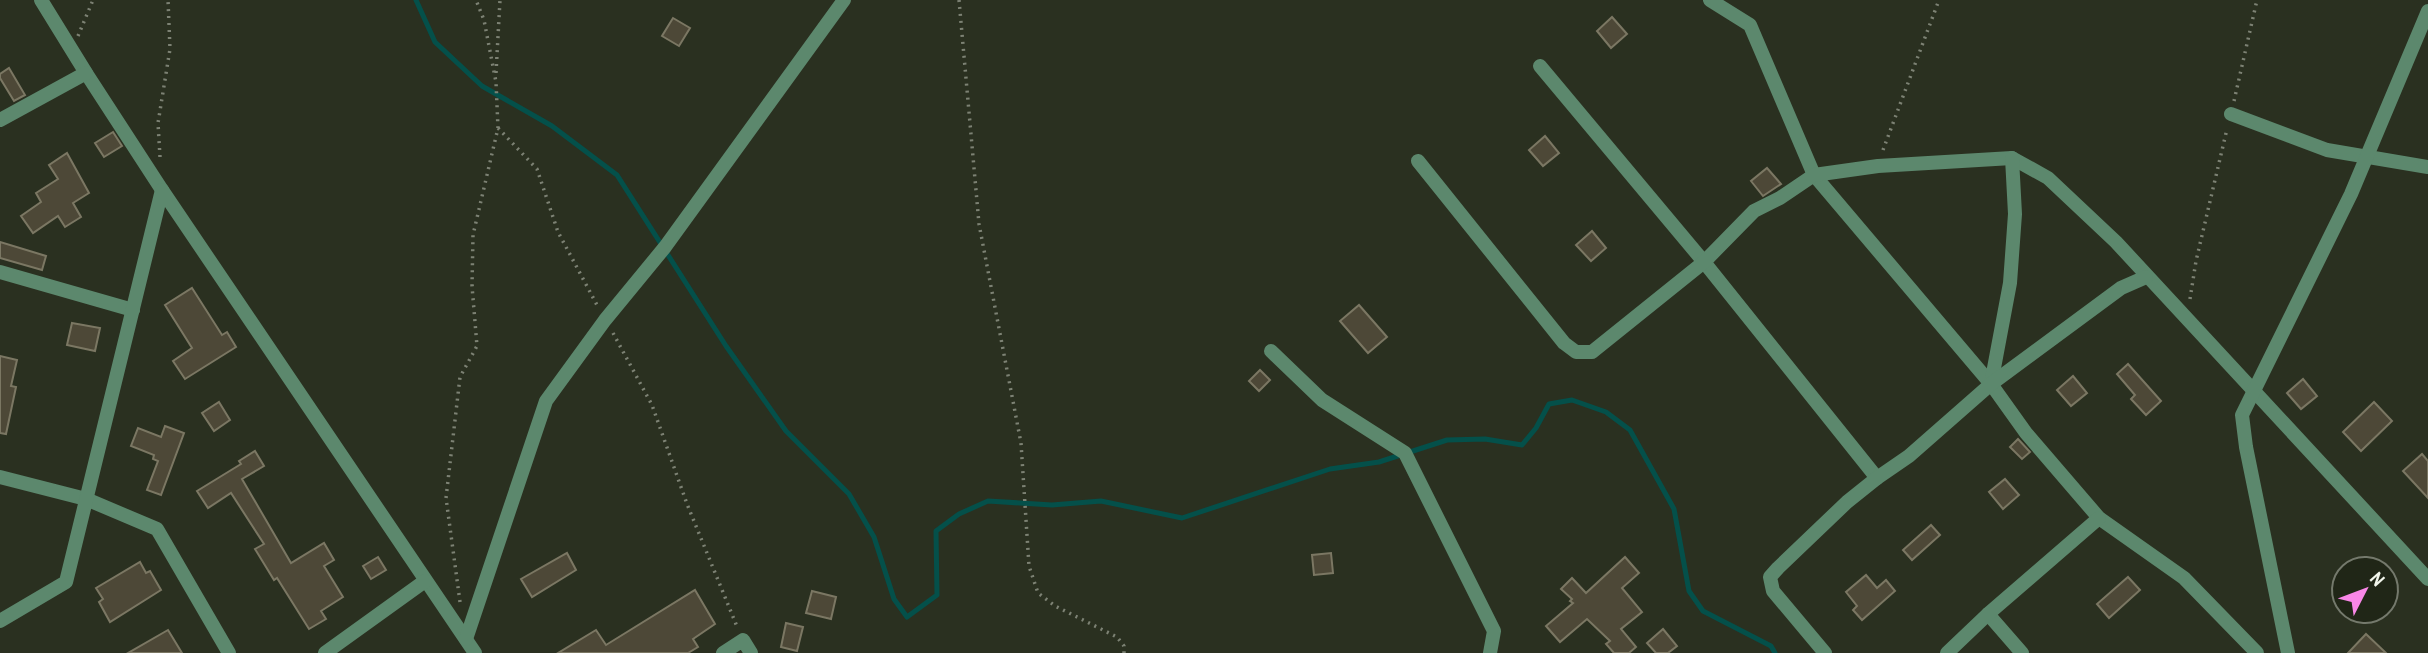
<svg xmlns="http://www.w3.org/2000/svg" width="2428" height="653" font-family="'Archivo Narrow',sans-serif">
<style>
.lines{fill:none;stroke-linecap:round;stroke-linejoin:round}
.stream{stroke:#04504a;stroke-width:5}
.building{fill:#4d4837;stroke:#7b7763;stroke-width:2}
.path{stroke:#7d8274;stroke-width:3.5;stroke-dasharray:2 5;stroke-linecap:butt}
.minor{stroke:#5c886d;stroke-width:14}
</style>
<rect width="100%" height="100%" fill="#2a3020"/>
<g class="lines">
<!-- stream -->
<polyline class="stream" points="416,0 435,42 482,86 552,126 617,175 726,346 786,431 849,494 874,537 894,599 907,617 937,595 936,531 959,514 988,501 1052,505 1101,501 1182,518 1330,469 1379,462 1447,440 1485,439 1522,445 1536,428 1549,404 1572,400 1606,412 1630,430 1674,509 1689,591 1703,611 1771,646 1775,653"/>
</g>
<!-- building -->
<g class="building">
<polygon points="1612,17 1627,34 1611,48 1597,31"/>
<polygon points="673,18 690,28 679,46 662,36"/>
<polygon points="9,68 25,95 14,101 0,78 0,74"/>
<polygon points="113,132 122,146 104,157 95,143"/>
<polygon points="1545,136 1559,153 1543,166 1529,150"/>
<polygon points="67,153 89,193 73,203 81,217 65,227 58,216 33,233 21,216 41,202 36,193 58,179 49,165"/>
<polygon points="1767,168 1781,184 1763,196 1751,181"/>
<polygon points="1592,231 1606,248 1591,261 1576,245"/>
<polygon points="0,242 46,256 42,270 0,258"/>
<polygon points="192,288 222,335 227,332 236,347 185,379 173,361 192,348 165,305"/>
<polygon points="1359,305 1387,337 1368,353 1340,321"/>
<polygon points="72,323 100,328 95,351 67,345"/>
<polygon points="0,356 17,360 11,386 16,387 6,434 0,433"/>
<polygon points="2128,364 2161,401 2146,415 2131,399 2135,395 2117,374"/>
<polygon points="1260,370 1270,380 1259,391 1249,381"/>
<polygon points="2073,376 2087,393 2071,406 2057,390"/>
<polygon points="2303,379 2317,396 2301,409 2287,393"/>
<polygon points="219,402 230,420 214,431 202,413"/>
<polygon points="2374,402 2392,421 2361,451 2343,432"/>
<polygon points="165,426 184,433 161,495 147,490 158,461 153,459 154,455 131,446 138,428 161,437"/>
<polygon points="2018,439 2030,452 2022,459 2010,447"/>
<polygon points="255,451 264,466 242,479 291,563 324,543 334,560 324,566 343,597 321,611 326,619 309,629 277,578 274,580 255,549 264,544 231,493 208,508 197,491 241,464 239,461"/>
<polygon points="2422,454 2428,461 2428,498 2403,471"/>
<polygon points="2005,479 2019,495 2003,509 1989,492"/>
<polygon points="1931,525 1940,535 1912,560 1903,550"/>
<polygon points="567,553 576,570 532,597 521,579"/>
<polygon points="1331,553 1333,573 1314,575 1312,555"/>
<polygon points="378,557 386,570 371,579 363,566"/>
<polygon points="1625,557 1639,573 1622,588 1642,612 1621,629 1636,647 1629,653 1614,653 1606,644 1610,641 1587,619 1560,642 1546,626 1573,603 1570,601 1572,599 1561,589 1572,578 1586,593"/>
<polygon points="140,562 146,573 150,571 161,590 110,622 99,602 103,599 96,588"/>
<polygon points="1866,575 1877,588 1886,580 1895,591 1862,620 1853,610 1857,606 1846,592"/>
<polygon points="2128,577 2140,590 2109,618 2097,604"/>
<polygon points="695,590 715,624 693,639 698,647 688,653 558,653 596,630 606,645"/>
<polygon points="812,591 836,597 831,619 806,613"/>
<polygon points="786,623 803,627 797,651 781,647"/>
<polygon points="1663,629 1677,646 1668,653 1656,653 1647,643"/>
<polygon points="168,630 182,653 128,653"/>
<polygon points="2366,634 2386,653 2348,653"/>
</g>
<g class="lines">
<!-- path -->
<g class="path">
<polyline points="959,0 979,224 1021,443 1029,566 1038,593 1055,606 1117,637 1124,646 1124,653"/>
<polyline points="78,36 93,0"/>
<polyline points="496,73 500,0"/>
<polyline points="2234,101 2257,0"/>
<polyline points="498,128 537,169 558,232 597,305"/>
<polyline points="1883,150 1939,0"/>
<polyline points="160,157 158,123 170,49 168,0"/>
<polyline points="2190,299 2196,261 2227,129"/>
<polyline points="613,333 652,405 687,504 738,629"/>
<polyline points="460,602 446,498 460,377 477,346 472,286 473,235 498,128 496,82 484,20 476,0"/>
</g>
<!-- minor -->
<g class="minor">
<polyline points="41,0 86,73 162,190"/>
<polyline points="1710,0 1750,25 1814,175 1991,384 2026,433 2099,518 2184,578 2257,653"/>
<polyline points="1540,66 1704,262 1877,478"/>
<polyline points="2231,114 2327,150 2428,167"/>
<polyline points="0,120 86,73"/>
<polyline points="1418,161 1564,343 1576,352 1592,352 1704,262 1754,211 1780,198 1814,175 1878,166 2012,158 2048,178 2116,242 2428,579"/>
<polyline points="0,272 133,310"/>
<polyline points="1271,351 1322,400 1405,453 1494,631 1490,653"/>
<polyline points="1991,384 2010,283 2015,214 2012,158"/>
<polyline points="0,477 86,499 157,529 229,653"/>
<polyline points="1988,614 2022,653"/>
<polyline points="0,621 66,582 162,190 475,653"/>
<polyline points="466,639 546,401 605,320 665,247 844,0"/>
<polyline points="325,653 425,581"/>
<polyline points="723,653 743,640 751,653"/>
<polyline points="1825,653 1773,591 1770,577 1778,568 1847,502 1877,478 1909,456 1991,384 2121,288 2146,277"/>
<polyline points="1947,653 1988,614 2099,518"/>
<polyline points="2288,653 2246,447 2242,415 2351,194 2428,11"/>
</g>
</g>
<!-- north arrow -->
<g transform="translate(2365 590) rotate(48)"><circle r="33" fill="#202617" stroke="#74796c" stroke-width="2"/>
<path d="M0-5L12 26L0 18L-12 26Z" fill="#f987e8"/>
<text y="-10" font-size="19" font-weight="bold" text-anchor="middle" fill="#f2f6ec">N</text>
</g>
</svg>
